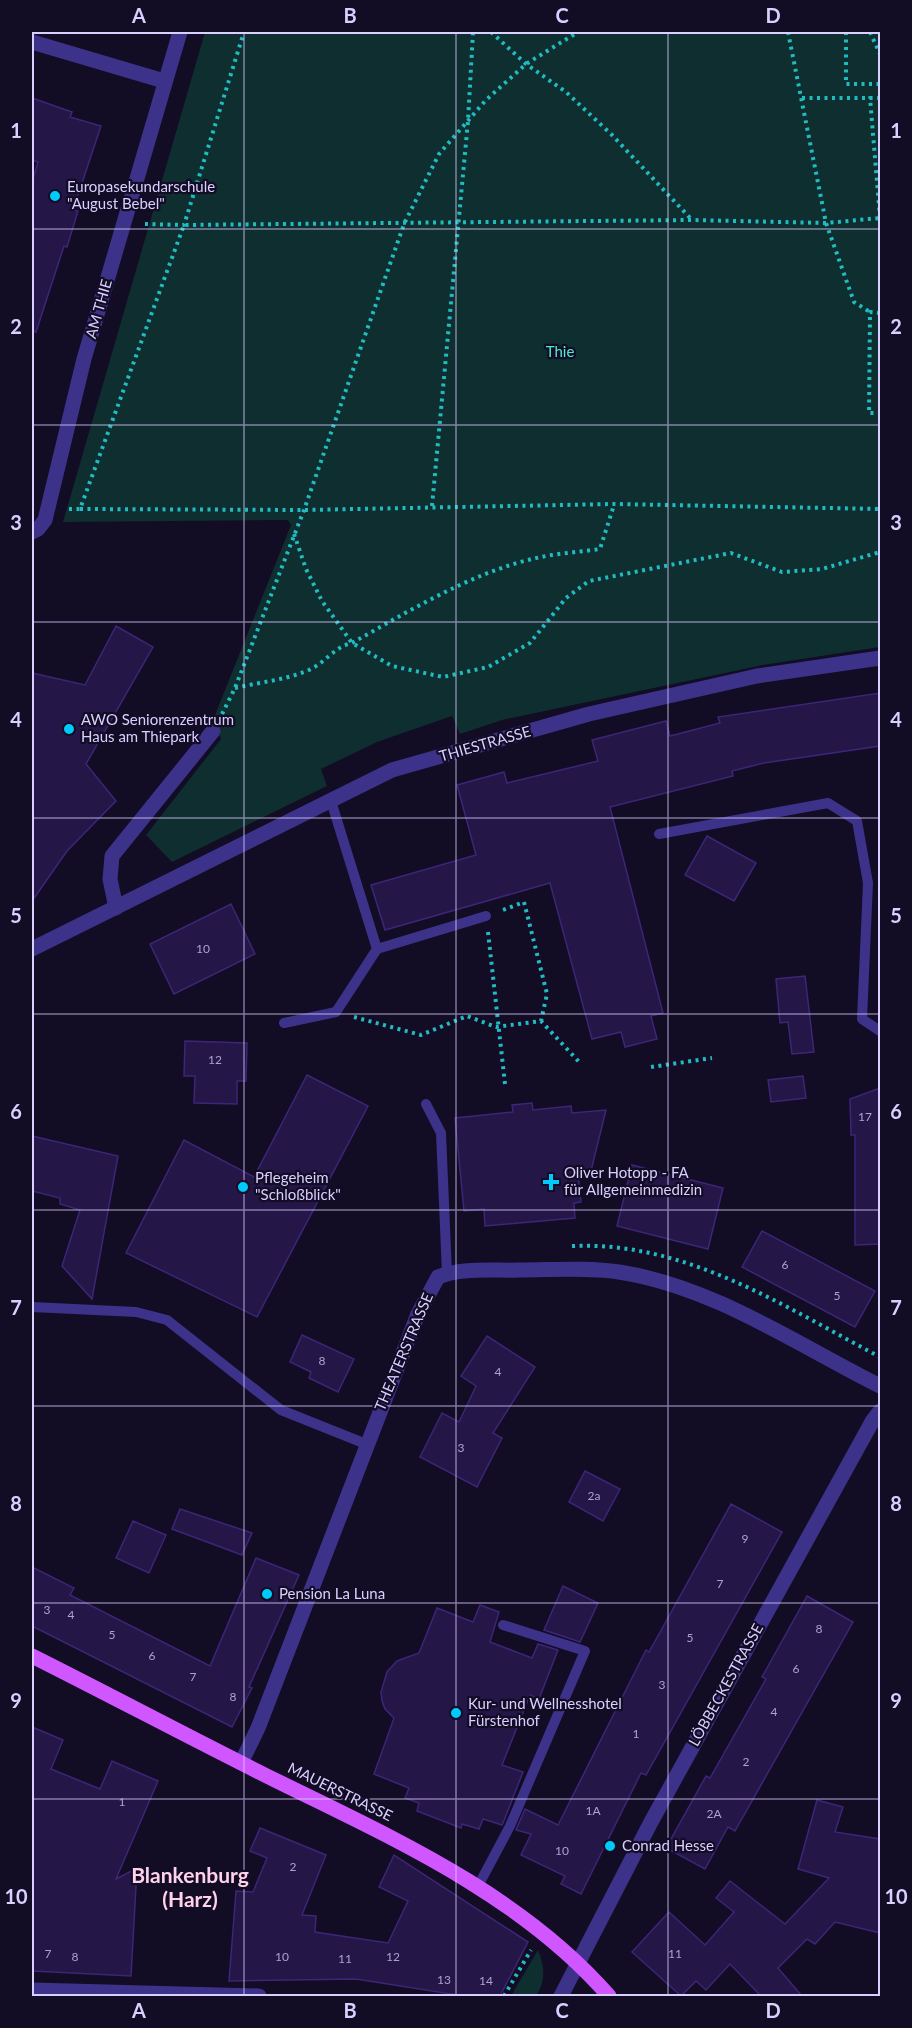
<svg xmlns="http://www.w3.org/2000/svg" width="912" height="2028" font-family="Lato,sans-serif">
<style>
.green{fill:#0e2e30}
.building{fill:#251648;stroke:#3d2577;stroke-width:1.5}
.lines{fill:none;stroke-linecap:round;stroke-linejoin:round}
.path{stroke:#21bcc2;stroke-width:4;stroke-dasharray:3 4.5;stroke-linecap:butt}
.service{stroke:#3d3289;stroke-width:10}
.minor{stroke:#3d3289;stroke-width:15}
.primary{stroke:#d057ff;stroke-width:15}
.grid{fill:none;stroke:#dad0ff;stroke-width:1.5;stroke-opacity:0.55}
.poi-dot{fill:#00cafb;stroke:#120c25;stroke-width:2}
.labels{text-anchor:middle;stroke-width:4.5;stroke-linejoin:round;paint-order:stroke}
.number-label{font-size:12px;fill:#ada2d1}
.poi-label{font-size:15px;fill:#dad0ff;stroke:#120c25;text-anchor:start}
.street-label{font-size:15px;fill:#dad0ff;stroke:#120c25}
.park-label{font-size:15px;fill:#4fecd3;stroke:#120c25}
.district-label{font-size:21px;font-weight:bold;fill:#ffd2ea;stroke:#120c25}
.neatline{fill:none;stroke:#dad0ff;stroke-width:2}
.grid-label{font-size:20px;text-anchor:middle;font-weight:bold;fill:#dad0ff}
</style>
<rect width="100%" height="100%" fill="#120c25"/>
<!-- green -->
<g class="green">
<polygon points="205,32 880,32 880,647 763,665 502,720 460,734 452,716 377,742 321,769 327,786 172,862 146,835 221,739 213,720 291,525 288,520 63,522"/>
<path d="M538,1950C545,1967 546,1981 536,1996H511Z"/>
</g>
<!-- building -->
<g class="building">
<polygon points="32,98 72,112 70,117 101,126 73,210 78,211 67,247 64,246 36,332 32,331 32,182 38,162 32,160"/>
<polygon points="116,626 153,647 86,764 116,801 67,851 32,901 32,673 85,685"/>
<polygon points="880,693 880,746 764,763 732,771 733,776 610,807 663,1013 651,1016 657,1039 625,1047 621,1032 592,1039 550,883 385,930 371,885 476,855 457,785 504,772 507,783 598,761 592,740 666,721 670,736 720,723 718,717"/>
<polygon points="707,836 756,863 734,901 685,875"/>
<polygon points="231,904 255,954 174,994 150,944"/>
<polygon points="805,976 814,1052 792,1054 788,1022 780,1023 776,979"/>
<polygon points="185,1041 247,1043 246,1081 237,1081 237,1104 194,1103 195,1076 184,1076"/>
<polygon points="307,1075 368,1106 257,1317 126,1253 184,1140 254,1177"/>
<polygon points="803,1076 806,1098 771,1102 768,1080"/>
<polygon points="880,1088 880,1244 855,1245 855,1135 851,1135 850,1099"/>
<polygon points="532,1103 533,1110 571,1106 572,1113 606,1110 591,1171 578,1172 581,1202 574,1203 575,1218 485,1226 484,1209 464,1211 455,1118 513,1112 512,1105"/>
<polygon points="32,1136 118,1156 92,1299 62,1266 80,1210 60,1204 60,1198 32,1191"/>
<polygon points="632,1165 723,1188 708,1249 617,1226"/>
<polygon points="762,1231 875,1291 855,1327 742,1267"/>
<polygon points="302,1335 354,1359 338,1392 309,1378 311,1372 290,1362"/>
<polygon points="487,1336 535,1367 493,1433 502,1438 477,1487 420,1457 442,1413 459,1422 476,1386 461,1376"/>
<polygon points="585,1471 620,1489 603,1521 569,1502"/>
<polygon points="731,1504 782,1532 646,1775 641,1773 581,1894 561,1884 565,1876 521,1855 531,1834 516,1830 525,1809 558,1825 646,1650 649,1652"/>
<polygon points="180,1509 252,1533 242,1555 172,1529"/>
<polygon points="133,1521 166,1535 149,1573 116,1558"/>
<polygon points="256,1558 299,1575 249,1687 252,1688 232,1727 32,1626 32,1567 74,1588 70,1595 210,1666"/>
<polygon points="563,1586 598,1603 580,1642 544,1630"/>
<polygon points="807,1596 853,1622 735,1831 728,1827 705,1869 666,1848 706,1776 710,1778 766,1679 762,1677"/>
<polygon points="480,1605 499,1612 490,1642 532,1658 538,1644 558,1650 539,1699 530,1695 502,1765 523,1772 503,1823 502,1825 483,1819 479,1829 462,1824 461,1828 417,1811 419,1803 405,1798 409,1788 374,1774 394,1718 385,1709 382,1701 381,1692 387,1672 397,1661 419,1653 437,1608 473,1622"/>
<polygon points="32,1727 63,1740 51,1769 100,1789 112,1761 158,1781 116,1879 137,1868 131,1976 32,1971"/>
<polygon points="817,1800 843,1807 835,1832 880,1839 880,1933 835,1922 815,1944 807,1939 778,1968 802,1996 761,1996 730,1964 706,1990 696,1981 681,1996 632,1952 669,1912 705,1945 734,1912 716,1898 730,1881 785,1924 829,1878 798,1869"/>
<polygon points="260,1828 326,1855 302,1915 316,1916 315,1932 388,1943 408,1901 379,1887 394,1855 528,1942 500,1996 464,1996 356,1979 229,1981 236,1891 253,1892 267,1858 250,1851"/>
</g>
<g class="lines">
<!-- path -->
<g class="path">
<polyline points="491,32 526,64 566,92 612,135 692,220"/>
<polyline points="788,32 826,223 854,302 870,312"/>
<polyline points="846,32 846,84 880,84"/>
<polyline points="870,32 880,54"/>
<polyline points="802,98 870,98"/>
<polyline points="880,218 870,98 880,98"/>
<polyline points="145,224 184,225 244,32"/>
<polyline points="880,313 870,312 869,413 880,413"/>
<polyline points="432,506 468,121 473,32"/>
<polyline points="69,509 80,509 184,225 692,220 826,223 880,218"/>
<polyline points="80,509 304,510 614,504 880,509"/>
<polyline points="294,534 306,569 322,601 352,643 392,666 443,677 488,667 530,643 566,598 589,581 731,553 782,572 822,569 880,552"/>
<path d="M235,688C260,682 286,680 309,670C325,663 334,647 352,643C409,611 476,570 541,557C560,553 580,552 600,549L614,505"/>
<polyline points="222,714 235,688 304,510 404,224 439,154 486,100 526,64 578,32"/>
<polyline points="503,910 524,902 547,994 541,1021"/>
<polyline points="488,932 505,1084"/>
<polyline points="354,1017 421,1035 467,1016 496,1027 541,1021 581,1064"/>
<polyline points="651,1067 712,1058"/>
<path d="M572,1246C686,1241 783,1306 880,1357"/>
<polyline points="504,1996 531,1950"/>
</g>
<!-- service -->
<g class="service">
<polyline points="659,834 828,803 857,821 868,883 862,1019 880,1031"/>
<polyline points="377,949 486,916"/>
<polyline points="284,1023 336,1012 377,949 331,801"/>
<polyline points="426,1104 441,1133 447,1274"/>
<polyline points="32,1307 136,1312 167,1320 281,1410 366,1444"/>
<polyline points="477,1888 510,1826 585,1651 503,1625"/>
</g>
<!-- minor -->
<g class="minor">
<polyline points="32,42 164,81"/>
<polyline points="32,532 38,529 45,520 84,359 180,32"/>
<polyline points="116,908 110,879 112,856 213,731"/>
<polyline points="32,949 392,770 589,714 757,676 880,658"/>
<path d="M241,1763L258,1728L418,1314L438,1277C461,1267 495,1271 519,1270C552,1270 587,1267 619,1272C712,1286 798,1345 880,1386"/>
<polyline points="32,1990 259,1996"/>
<polyline points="561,1996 651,1822 873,1420 880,1411"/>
</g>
<!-- primary -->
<path class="primary" d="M32,1656C114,1697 196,1741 279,1782C395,1839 522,1896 609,1996"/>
</g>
<!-- grid -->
<path class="grid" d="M244,32V1996M456,32V1996M668,32V1996M32,229H880M32,425H880M32,622H880M32,818H880M32,1014H880M32,1210H880M32,1406H880M32,1603H880M32,1799H880"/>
<!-- markers -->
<g class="poi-dot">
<circle cx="55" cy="196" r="6"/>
<circle cx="69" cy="729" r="6"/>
<path d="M548 1173h6v6h6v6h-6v6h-6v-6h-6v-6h6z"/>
<circle cx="243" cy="1187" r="6"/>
<circle cx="267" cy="1594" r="6"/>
<circle cx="456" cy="1713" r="6"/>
<circle cx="610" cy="1846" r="6"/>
</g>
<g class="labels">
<!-- number labels -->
<g class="number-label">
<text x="203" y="953">10</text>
<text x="215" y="1064">12</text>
<text x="865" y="1121">17</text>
<text x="785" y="1269">6</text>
<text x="837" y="1300">5</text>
<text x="322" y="1365">8</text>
<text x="498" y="1376">4</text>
<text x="461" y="1452">3</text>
<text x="594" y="1500">2a</text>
<text x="745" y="1543">9</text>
<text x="720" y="1588">7</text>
<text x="47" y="1614">3</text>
<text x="71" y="1619">4</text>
<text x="819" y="1633">8</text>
<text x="112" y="1639">5</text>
<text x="690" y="1642">5</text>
<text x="152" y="1660">6</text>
<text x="796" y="1673">6</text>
<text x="193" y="1681">7</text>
<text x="662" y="1689">3</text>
<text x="233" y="1701">8</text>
<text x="774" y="1716">4</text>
<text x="636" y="1738">1</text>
<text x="746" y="1766">2</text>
<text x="122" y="1806">1</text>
<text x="593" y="1815">1A</text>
<text x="714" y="1818">2A</text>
<text x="562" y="1855">10</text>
<text x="293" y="1871">2</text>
<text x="48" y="1958">7</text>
<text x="675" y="1958">11</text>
<text x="75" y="1961">8</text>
<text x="282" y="1961">10</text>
<text x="393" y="1961">12</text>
<text x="345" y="1963">11</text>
<text x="444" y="1984">13</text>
<text x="486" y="1985">14</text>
</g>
<!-- poi labels -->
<g class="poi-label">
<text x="67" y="192">Europasekundarschule<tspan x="67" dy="17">"August Bebel"</tspan></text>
<text x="81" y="725">AWO Seniorenzentrum<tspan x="81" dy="17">Haus am Thiepark</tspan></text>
<text x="564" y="1178">Oliver Hotopp - FA<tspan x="564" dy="17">für Allgemeinmedizin</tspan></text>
<text x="255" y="1183">Pflegeheim<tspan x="255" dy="17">"Schloßblick"</tspan></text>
<text x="279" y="1599">Pension La Luna</text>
<text x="468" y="1709">Kur- und Wellnesshotel<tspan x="468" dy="17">Fürstenhof</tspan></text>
<text x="622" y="1851">Conrad Hesse</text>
</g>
<!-- street labels -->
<g class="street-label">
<text transform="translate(99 309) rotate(-74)" y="5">AM THIE</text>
<text transform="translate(485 744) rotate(-16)" y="5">THIESTRASSE</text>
<text transform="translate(404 1352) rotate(-67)" y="5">THEATERSTRASSE</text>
<text transform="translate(726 1685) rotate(-61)" y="5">LÖBBECKESTRASSE</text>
<text transform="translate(340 1792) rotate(26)" y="5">MAUERSTRASSE</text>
</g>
<!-- park labels -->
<g class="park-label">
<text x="560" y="357">Thie</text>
</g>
<!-- district labels -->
<g class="district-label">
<text x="190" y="1883">Blankenburg<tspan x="190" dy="24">(Harz)</tspan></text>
</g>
</g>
<!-- border -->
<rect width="912" height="2028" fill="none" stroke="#120c25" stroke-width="66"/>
<rect x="33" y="33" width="846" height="1962" class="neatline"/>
<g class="grid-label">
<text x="139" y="23">A</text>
<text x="350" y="23">B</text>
<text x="562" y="23">C</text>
<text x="773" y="23">D</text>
<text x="16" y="138">1</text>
<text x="896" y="138">1</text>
<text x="16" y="334">2</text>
<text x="896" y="334">2</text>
<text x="16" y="530">3</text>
<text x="896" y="530">3</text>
<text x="16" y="727">4</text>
<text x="896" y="727">4</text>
<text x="16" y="923">5</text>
<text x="896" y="923">5</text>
<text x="16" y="1119">6</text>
<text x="896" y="1119">6</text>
<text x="16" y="1315">7</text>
<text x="896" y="1315">7</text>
<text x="16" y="1511">8</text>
<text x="896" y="1511">8</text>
<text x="16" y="1708">9</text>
<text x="896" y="1708">9</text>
<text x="16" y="1904">10</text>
<text x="896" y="1904">10</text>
<text x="139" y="2018">A</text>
<text x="350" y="2018">B</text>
<text x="562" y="2018">C</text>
<text x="773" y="2018">D</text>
</g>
</svg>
